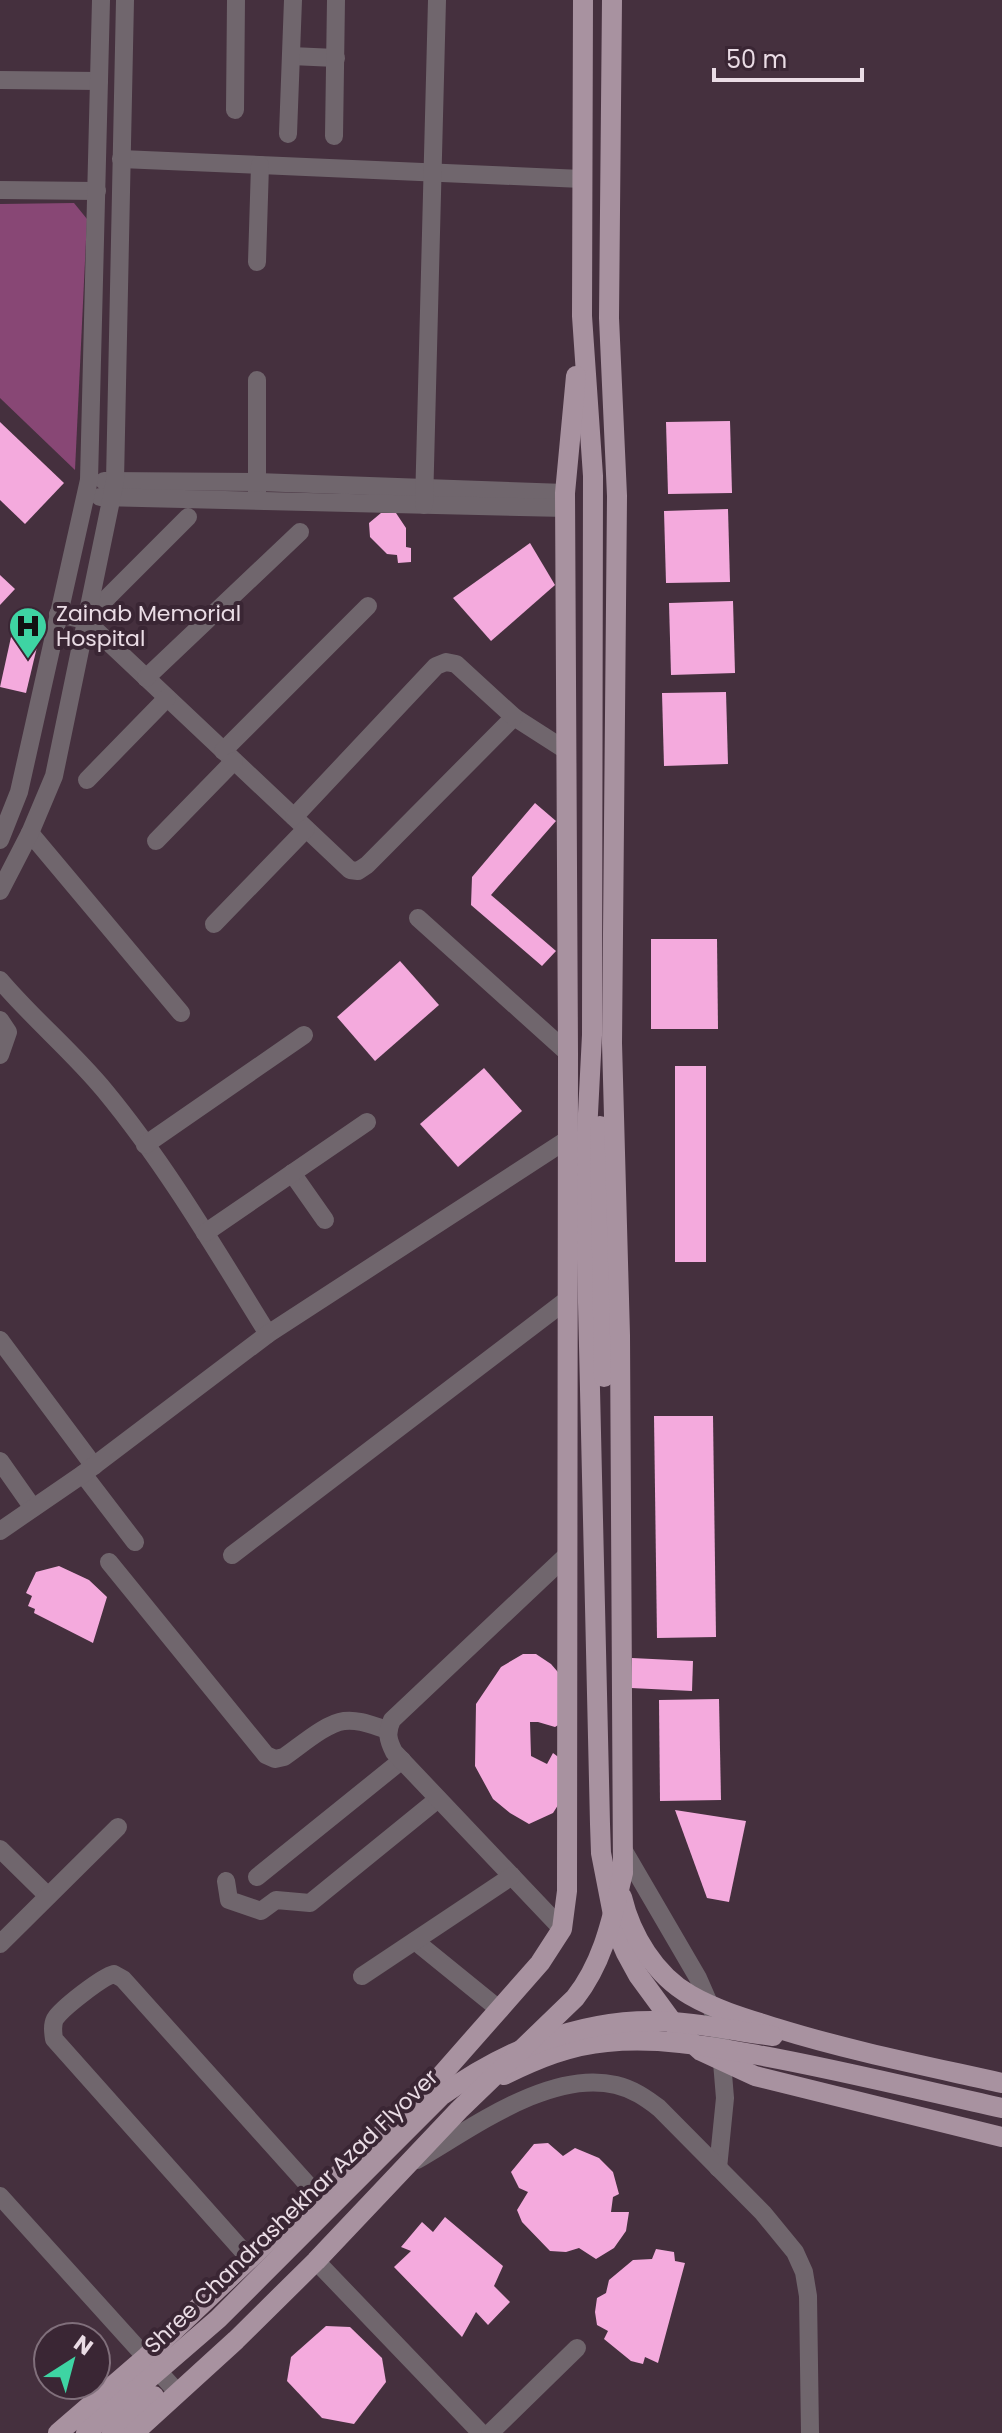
<svg xmlns="http://www.w3.org/2000/svg" width="1002" height="2433" font-family="Poppins,sans-serif">
<style>
.forest{fill:#884775}
.building{fill:#f4aadd}
.lines{fill:none;stroke-linecap:round;stroke-linejoin:round}
.minor{stroke:#70666d;stroke-width:18}
.major{stroke:#a892a0;stroke-width:20}
.labels{text-anchor:middle;stroke-width:8;stroke-linejoin:round;paint-order:stroke}
.poi-label{font-size:22px;fill:#eadce5;stroke:#3a2634;text-anchor:start}
.street-label{font-size:22px;fill:#eadce5;stroke:#3a2634}
</style>
<rect width="100%" height="100%" fill="#45303e"/>
<!-- forest -->
<polygon class="forest" points="74,203 87,219 75,470 0,398 0,204"/>
<!-- building -->
<g class="building">
<polygon points="730,421 732,493 668,494 666,422"/>
<polygon points="0,422 64,483 25,524 0,500"/>
<polygon points="728,509 730,582 666,583 664,511"/>
<polygon points="381,513 396,513 406,528 406,547 411,548 411,562 398,563 397,555 387,554 370,537 369,523"/>
<polygon points="530,543 555,585 491,641 453,598"/>
<polygon points="0,575 15,589 0,605"/>
<polygon points="733,601 735,673 671,675 669,603"/>
<polygon points="15,619 42,626 26,693 0,687"/>
<polygon points="726,692 728,764 664,766 662,693"/>
<polygon points="535,803 556,821 491,895 556,951 542,966 471,905 472,877"/>
<polygon points="651,939 717,939 718,1029 651,1029"/>
<polygon points="400,961 439,1005 375,1061 337,1017"/>
<rect x="675" y="1066" width="31" height="196"/>
<polygon points="484,1068 522,1111 458,1167 420,1124"/>
<polygon points="654,1416 713,1416 716,1637 657,1638"/>
<polygon points="59,1566 89,1580 107,1597 93,1643 34,1613 35,1609 28,1606 32,1596 26,1593 36,1572"/>
<polygon points="523,1654 536,1654 551,1664 563,1678 563,1722 555,1727 538,1722 530,1722 531,1756 547,1764 553,1753 561,1759 560,1802 553,1813 529,1824 510,1813 493,1799 475,1766 476,1704 501,1667"/>
<polygon points="632,1658 693,1661 692,1691 631,1688"/>
<polygon points="719,1699 721,1800 660,1801 659,1700"/>
<polygon points="675,1810 746,1821 729,1902 707,1898"/>
<polygon points="548,2143 563,2156 575,2148 599,2158 613,2172 619,2194 613,2197 611,2212 629,2212 626,2231 614,2248 596,2259 579,2248 566,2252 550,2251 522,2222 517,2210 528,2192 519,2188 511,2172 534,2144"/>
<polygon points="445,2217 503,2266 494,2286 510,2302 488,2325 476,2312 462,2337 394,2267 411,2251 401,2247 422,2222 433,2232"/>
<polygon points="656,2249 674,2252 675,2261 685,2263 658,2363 645,2357 643,2364 631,2361 604,2339 608,2331 597,2325 595,2312 597,2298 606,2293 609,2280 633,2260 652,2259"/>
<polygon points="326,2326 350,2327 382,2358 386,2382 354,2424 322,2418 287,2381 291,2357"/>
</g>
<g class="lines">
<!-- minor -->
<g class="minor">
<polyline points="291,56 336,58"/>
<polyline points="0,80 99,81"/>
<polyline points="235,110 236,0"/>
<polyline points="288,134 293,0"/>
<polyline points="334,136 336,0"/>
<polyline points="121,159 582,179"/>
<polyline points="0,190 97,191"/>
<polyline points="257,262 260,165"/>
<polyline points="104,481 257,482 565,493"/>
<polyline points="257,493 257,380"/>
<polyline points="100,497 566,508"/>
<polyline points="424,505 437,0"/>
<polyline points="58,614 85,620 350,870 358,871 367,865 514,717 567,751"/>
<polyline points="85,620 188,517"/>
<polyline points="146,678 300,532"/>
<polyline points="223,751 368,606"/>
<polyline points="87,780 167,698"/>
<polyline points="294,817 436,666 446,662 456,664 514,717"/>
<polyline points="30,833 181,1013"/>
<polyline points="0,840 19,792 89,480 101,0"/>
<polyline points="156,841 234,761"/>
<polyline points="0,891 30,833 54,776 115,481 125,0"/>
<polyline points="418,918 568,1053"/>
<polyline points="214,924 306,829"/>
<path d="M0,980C33,1019 73,1052 105,1091C167,1166 217,1252 268,1334"/>
<polyline points="0,1020 8,1032 0,1055"/>
<polyline points="145,1145 304,1035"/>
<polyline points="292,1173 325,1220"/>
<polyline points="205,1233 367,1122"/>
<polyline points="0,1340 94,1466"/>
<polyline points="0,1461 33,1508"/>
<polyline points="83,1474 135,1542"/>
<polyline points="0,1531 83,1474 268,1334 568,1139"/>
<polyline points="232,1555 568,1299"/>
<path d="M109,1562L266,1755L275,1759L284,1757C299,1747 326,1723 344,1721C359,1719 374,1726 388,1730"/>
<polyline points="0,1849 48,1896"/>
<polyline points="624,1851 698,1978 719,2026 725,2098 718,2168"/>
<polyline points="257,1877 402,1760"/>
<polyline points="226,1881 229,1900 261,1911 276,1900 310,1903 438,1799"/>
<path d="M562,1929L394,1752C388,1740 386,1733 392,1720L567,1555"/>
<polyline points="415,1941 500,2010"/>
<polyline points="0,1944 118,1827"/>
<polyline points="362,1976 512,1876"/>
<path d="M417,2160C471,2129 550,2069 616,2085C633,2089 646,2098 659,2108L763,2213L795,2252L804,2272L808,2296L810,2433"/>
<polyline points="0,2196 178,2393"/>
<path d="M250,2259L54,2039C53,2032 52,2025 55,2019C62,2008 102,1977 114,1974L123,1979L317,2195"/>
<polyline points="316,2261 481,2433"/>
<polyline points="490,2433 577,2348"/>
</g>
<!-- major -->
<g class="major">
<polyline points="583,0 582,316 593,476 592,1035 585,1172 600,1824 601,1853 616,1930 626,1953 638,1975 679,2031 701,2051 755,2076 1002,2137"/>
<polyline points="600,1126 604,1377"/>
<path d="M622,1897C631,1935 655,1975 690,1995C716,2010 747,2019 776,2028C850,2051 926,2066 1002,2083"/>
<path d="M504,2075C537,2059 570,2045 607,2042C659,2037 707,2046 758,2055C840,2070 921,2090 1002,2108"/>
<polyline points="58,2433 146,2357 429,2089 540,1963 562,1929 567,1891 568,1053 565,493 576,376"/>
<path d="M86,2433L218,2319L441,2096C502,2052 575,2021 651,2021C690,2021 734,2031 773,2036"/>
<polyline points="112,2433 154,2396"/>
<path d="M134,2433L236,2340L316,2261L459,2110L575,1998C604,1961 612,1918 623,1873L620,1335L612,1043L617,496L609,318L612,0"/>
</g>
</g>
<!-- icons -->
<defs>
<g id="hospital-pin" transform="scale(2)"><path d="M0 17L-7.5 6A9.5 9.5 0 1 1 7.5 6Z" fill="#3ed4a3" stroke="#3a2634"/><path d="M-5-5h3v3.5h4V-5h3V5h-3V1.5h-4V5h-3Z" fill="#111"/></g>
</defs>
<g fill-rule="evenodd">
<use href="#hospital-pin" x="28" y="626"/>
</g>
<g class="labels">
<!-- poi labels -->
<g class="poi-label">
<text x="56" y="621">Zainab Memorial<tspan x="56" dy="25">Hospital</tspan></text>
</g>
<!-- street labels -->
<g class="street-label">
<text transform="translate(291 2211) rotate(-44)" y="8">Shree Chandrashekhar Azad Flyover</text>
</g>
</g>
<!-- north arrow -->
<g transform="translate(72 2361) rotate(36)"><circle r="38" fill="#3a2634" stroke="#806f7b" stroke-width="2"/>
<path d="M0-6L14 30L0 20L-14 30Z" fill="#3ed4a3"/>
<text y="-12" font-size="22" font-weight="bold" text-anchor="middle" fill="#eadce5">N</text>
</g>
<!-- scale -->
<path d="M714 68v12h148v-12" fill="none" stroke="#eadce5" stroke-width="4"/>
<text x="726" y="68" font-size="24" fill="#eadce5" stroke="#3a2634" stroke-width="6" paint-order="stroke">50 m</text>
</svg>
